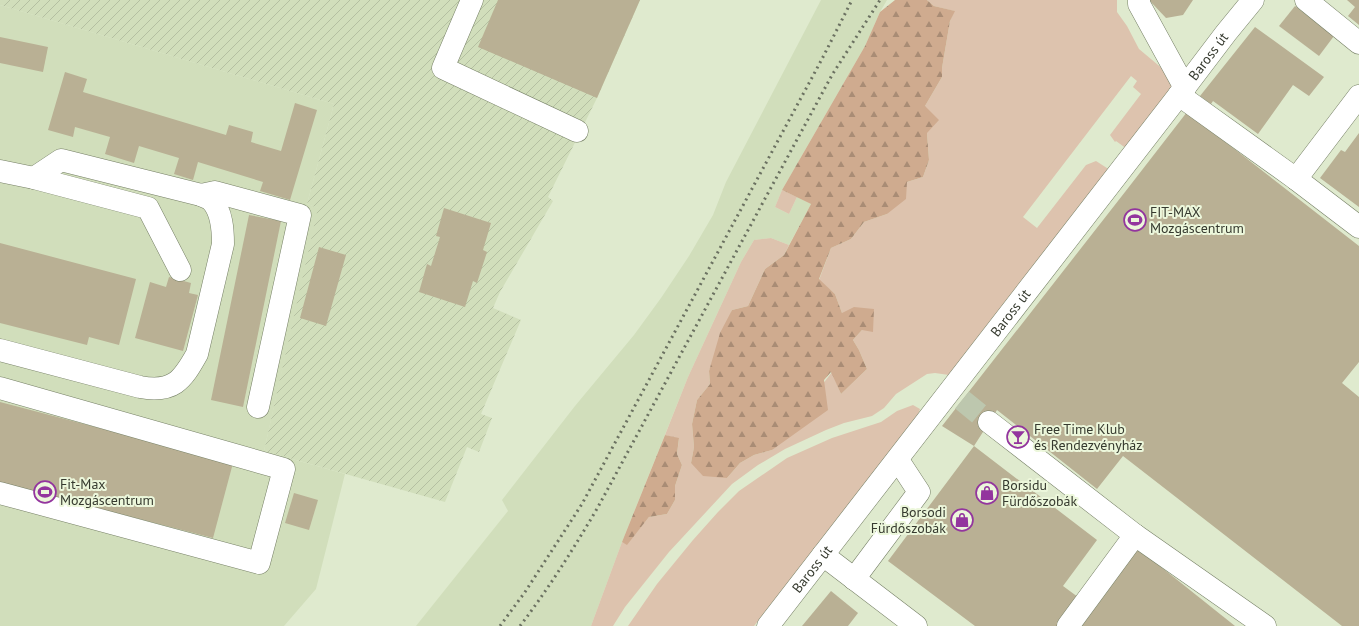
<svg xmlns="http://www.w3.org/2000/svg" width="1359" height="626" font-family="'PT Sans',sans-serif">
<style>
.built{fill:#d1debb}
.industrial{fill:url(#industrial-furrows)}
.grass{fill:#ddc3ae}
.forest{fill:url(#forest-firs)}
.building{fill:#b9b094}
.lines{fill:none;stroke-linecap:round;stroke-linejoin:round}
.minor-tunnel{stroke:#bdc7ae;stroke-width:22;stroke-dasharray:22 11;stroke-linecap:butt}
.minor-casing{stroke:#757f65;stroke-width:23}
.minor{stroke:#fff;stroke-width:22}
.rail{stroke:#6b7161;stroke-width:3;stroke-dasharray:2 4;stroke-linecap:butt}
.labels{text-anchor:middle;stroke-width:4;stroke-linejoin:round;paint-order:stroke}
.street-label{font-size:14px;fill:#363a2f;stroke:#ecf7db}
.poi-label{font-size:14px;fill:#363a2f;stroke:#ecf7db;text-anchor:start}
</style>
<defs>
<pattern id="industrial-furrows" width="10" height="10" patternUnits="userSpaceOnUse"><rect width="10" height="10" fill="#d1debb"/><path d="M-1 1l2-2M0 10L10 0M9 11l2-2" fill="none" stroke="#b4bfa1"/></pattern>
<pattern id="forest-firs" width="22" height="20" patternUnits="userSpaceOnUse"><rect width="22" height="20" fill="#cfab8f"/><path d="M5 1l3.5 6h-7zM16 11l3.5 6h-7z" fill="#a98c75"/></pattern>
</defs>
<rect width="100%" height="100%" fill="#dfeace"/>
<!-- built -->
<g class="built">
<polygon points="821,0 887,0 880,12 865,46 782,190 775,207 789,214 797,197 811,204 789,245 771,238 754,240 741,262 688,377 622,542 591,626 416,626 508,511 502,500 575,406 634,335 661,298 689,256 713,215 726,182"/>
<polygon points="0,5 334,104 307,204 319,208 264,451 345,474 316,589 284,626 0,626"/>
</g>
<!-- industrial -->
<polygon class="industrial" points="0,0 640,0 597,98 548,197 553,201 500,292 493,308 521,320 481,414 492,418 479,452 467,447 445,502 264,451 318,208 307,204 334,104 0,5"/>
<!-- grass -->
<g class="grass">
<polygon points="927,0 1117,0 1117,12 1127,26 1139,49 1176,80 1176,85 1127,149 1116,141 1115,142 1110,135 1141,94 1133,87 1137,81 1131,76 1023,217 1037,228 1086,165 1096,161 1110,170 949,375 935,373 927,374 896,394 884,408 872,416 844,423 826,430 785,449 758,465 732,484 669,552 625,607 613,626 591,626 622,542 627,544 649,517 667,514 675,500 675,486 682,465 677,454 679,439 665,435 688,377 741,262 754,240 771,238 789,245 784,255 765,269 748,306 732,310 709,371 710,384 697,400 692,424 694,447 691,463 727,478 740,463 754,455 772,450 832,372 841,394 867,369 859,350 853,340 862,330 842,313 835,294 819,280 831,248 851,239 864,222 887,214 907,182 923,177 929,160 925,106 942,77 942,68 950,21 954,11 934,6"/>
<polygon points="782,190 797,197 789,214 775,207"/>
<polygon points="913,405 920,409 916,421 754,626 628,626 657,584 693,540 718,512 739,491 787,458 832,438 881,422 897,411"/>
</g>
<!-- forest -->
<g class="forest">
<polygon points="895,0 927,0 934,6 955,11 950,21 942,68 942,77 925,106 939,120 927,133 929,160 923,177 907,182 906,199 887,214 864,222 851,239 831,248 819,279 835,294 842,313 854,307 874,309 873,332 862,330 853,340 859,350 867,369 841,394 831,372 824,380 828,410 772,450 754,455 740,463 727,478 703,476 691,463 694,447 692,424 697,400 710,384 709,371 720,333 732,310 748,306 765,269 784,255 811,204 782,190 865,46 880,12"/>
<polygon points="665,435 679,438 677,454 682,465 675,486 675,500 667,514 649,517 627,545 622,542"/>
</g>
<!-- building -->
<g class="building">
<polygon points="498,0 640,0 597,98 478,47"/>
<polygon points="1149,0 1193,0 1183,15 1166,18"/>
<polygon points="1347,0 1359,0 1359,25 1348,16 1355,7"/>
<polygon points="1295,6 1334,36 1319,56 1279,26"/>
<polygon points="1255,27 1324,77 1309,96 1293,85 1258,134 1213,101 1211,104 1200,96"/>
<polygon points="0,37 48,47 43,72 0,63"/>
<polygon points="65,72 87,79 83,92 226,135 229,125 253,132 251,142 281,151 295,103 317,110 290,200 260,191 263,182 198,162 193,180 174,174 179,158 139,146 134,163 105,154 110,137 75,127 73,137 48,130"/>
<polygon points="1187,112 1359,246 1359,362 1342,383 1359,397 1359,626 1342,626 1123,456 1097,489 997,410 974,446 942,426 1125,192"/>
<polygon points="1359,133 1359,207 1320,178 1341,150 1345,152"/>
<polygon points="444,208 491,223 483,250 487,252 477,283 473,281 465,307 419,292 427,264 431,266 440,237 436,236"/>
<polygon points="249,215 281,221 243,407 211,400"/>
<polygon points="0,243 136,279 119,345 89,337 87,345 0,323"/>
<polygon points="319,247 346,255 326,326 300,318"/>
<polygon points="169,277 191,283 189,293 198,295 183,351 135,338 150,282 166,287"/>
<polygon points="0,402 233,463 213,538 0,483"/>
<polygon points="974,446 1097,540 1063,586 1082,600 1062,626 975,626 888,561"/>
<polygon points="294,493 318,500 309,530 285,523"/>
<polygon points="1136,547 1235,626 1075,626"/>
<polygon points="831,591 858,613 848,626 802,626"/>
</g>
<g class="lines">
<!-- minor-tunnel -->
<polyline class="minor-tunnel" points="962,400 989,422"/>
<!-- minor casing -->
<g class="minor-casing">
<g id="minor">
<polyline points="472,0 443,68 577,131"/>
<polyline points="1139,0 1139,4 1185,88"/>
<polyline points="1306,0 1359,43"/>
<polyline points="1179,95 1296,179 1359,227"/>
<polyline points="0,171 34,178 148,208 180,270"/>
<polyline points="1296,179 1359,96"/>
<polyline points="201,195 215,192 300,215 258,407"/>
<path d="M0,350L140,387C173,393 182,381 197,354L223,244C223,230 222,212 212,201C210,198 204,197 201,195L61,160L34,178"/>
<polyline points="0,388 284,469 259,563 0,493"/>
<polyline points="989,422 1135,535"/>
<polyline points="823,555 916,626"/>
<polyline points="854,579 919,492 898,460"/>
<path id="s1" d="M768,626L1179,95L1226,33L1253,0"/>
<polyline points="1068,626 1135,535 1265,626"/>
</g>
</g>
<!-- minor -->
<use href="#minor" class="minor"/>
<!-- rail -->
<g class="rail">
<polyline points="500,626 525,592 582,504 822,59 852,0"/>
<path d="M520,626C549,588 574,548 598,507L832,75L880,0"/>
</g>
</g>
<!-- icons -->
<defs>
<g id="stadium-ring" transform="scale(1.15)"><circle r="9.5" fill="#ecf7db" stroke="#93359e" stroke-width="1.5"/><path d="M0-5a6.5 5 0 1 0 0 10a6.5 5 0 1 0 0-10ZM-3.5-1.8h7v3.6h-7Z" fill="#93359e"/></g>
<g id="bar-ring" transform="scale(1.15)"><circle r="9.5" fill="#ecf7db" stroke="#93359e" stroke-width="1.5"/><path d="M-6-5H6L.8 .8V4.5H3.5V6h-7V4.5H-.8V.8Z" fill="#93359e"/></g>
<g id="shop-ring" transform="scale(1.15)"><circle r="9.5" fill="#ecf7db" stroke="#93359e" stroke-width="1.5"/><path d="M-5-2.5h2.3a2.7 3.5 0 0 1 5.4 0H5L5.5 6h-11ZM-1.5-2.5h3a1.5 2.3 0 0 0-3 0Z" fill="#93359e"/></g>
</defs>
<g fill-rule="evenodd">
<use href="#stadium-ring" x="1135" y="220"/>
<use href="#bar-ring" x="1018" y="437"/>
<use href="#stadium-ring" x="45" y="492"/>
<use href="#shop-ring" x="987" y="493"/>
<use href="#shop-ring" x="962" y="520"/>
</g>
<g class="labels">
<!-- street labels -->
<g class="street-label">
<text dy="5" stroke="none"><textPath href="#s1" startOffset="720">Baross út</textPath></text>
<text dy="5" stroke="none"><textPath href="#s1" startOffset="396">Baross út</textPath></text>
<text dy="5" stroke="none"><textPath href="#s1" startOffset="72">Baross út</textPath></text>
</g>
<!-- poi labels -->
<g class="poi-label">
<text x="1150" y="217">FIT-MAX<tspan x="1150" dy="16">Mozgáscentrum</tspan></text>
<text x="1034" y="434">Free Time Klub<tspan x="1034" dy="16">és Rendezvényház</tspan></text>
<text x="60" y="489">Fit-Max<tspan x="60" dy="16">Mozgáscentrum</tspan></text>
<text x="1002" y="490">Borsidu<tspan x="1002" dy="16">Fürdőszobák</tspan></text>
<text x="946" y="517" text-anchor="end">Borsodi<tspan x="946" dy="16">Fürdőszobák</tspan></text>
</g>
</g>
</svg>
